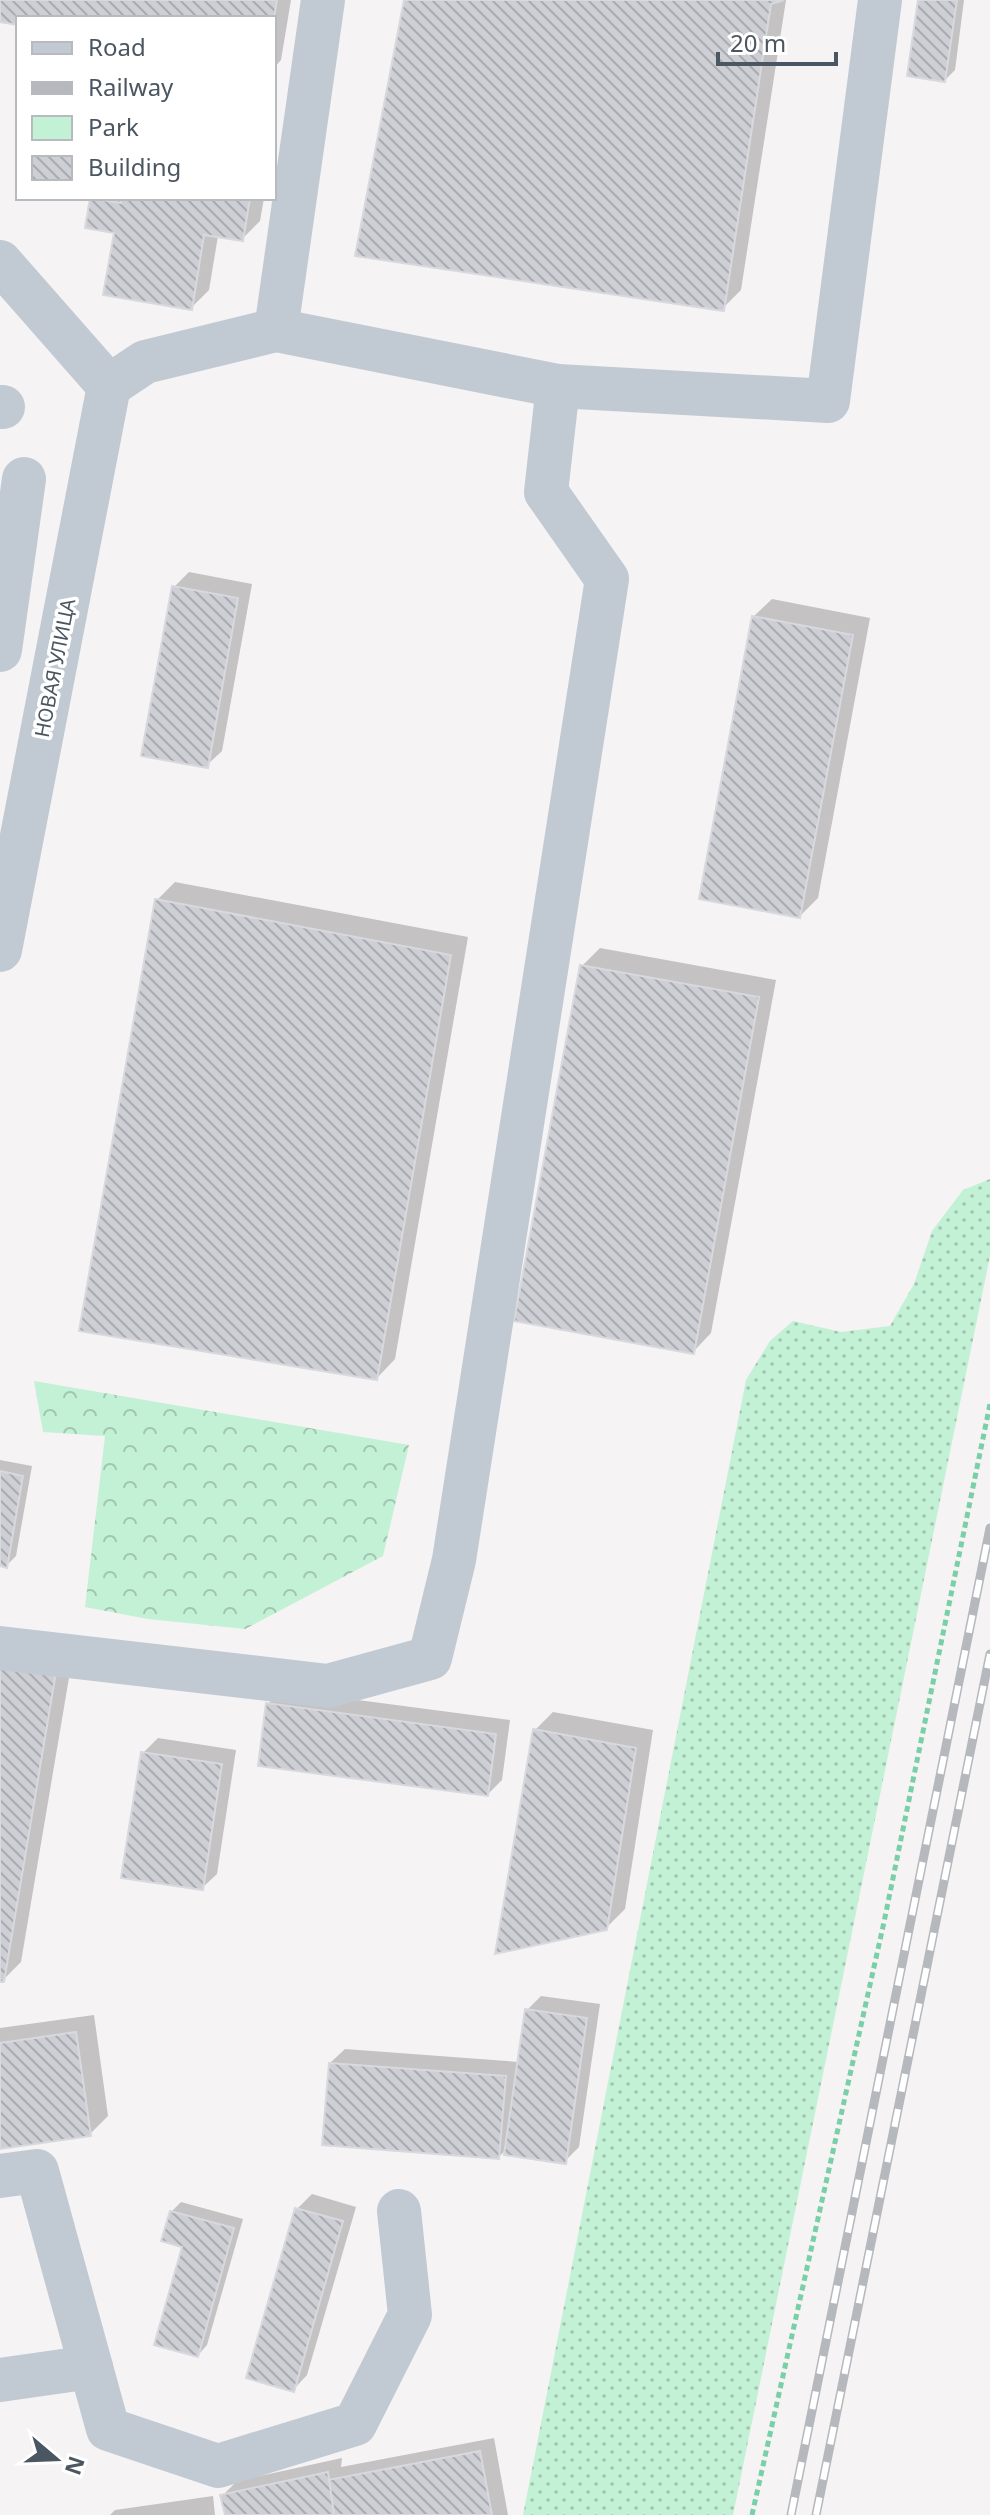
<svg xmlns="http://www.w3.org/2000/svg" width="990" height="2515" font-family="'Noto Sans',sans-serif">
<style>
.green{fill:url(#green-dots)}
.forest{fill:url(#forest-crowns)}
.shadow{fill:#0003}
.building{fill:url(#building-back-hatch);stroke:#d7d9de;stroke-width:2}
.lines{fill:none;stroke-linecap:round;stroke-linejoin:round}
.path{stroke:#7ad0a6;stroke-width:5;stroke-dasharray:6 4;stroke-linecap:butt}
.minor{stroke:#c1cad2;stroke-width:44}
.rail-casing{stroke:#b5b8bd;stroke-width:9}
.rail{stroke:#fff;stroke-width:6;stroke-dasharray:18;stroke-linecap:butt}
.labels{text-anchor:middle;stroke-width:7;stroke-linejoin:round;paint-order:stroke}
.street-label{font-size:20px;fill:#4a5661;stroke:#fff}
</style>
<defs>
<pattern id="green-dots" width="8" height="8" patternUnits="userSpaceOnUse" patternTransform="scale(2)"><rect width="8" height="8" fill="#c3f1d5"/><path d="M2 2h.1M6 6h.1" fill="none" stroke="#a0c6b0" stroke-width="1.8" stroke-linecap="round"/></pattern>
<pattern id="forest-crowns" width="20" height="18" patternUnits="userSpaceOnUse" patternTransform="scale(2)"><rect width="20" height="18" fill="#c3f1d5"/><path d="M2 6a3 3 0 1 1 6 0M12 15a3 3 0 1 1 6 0" fill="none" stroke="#a0c6b0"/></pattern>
<pattern id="building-back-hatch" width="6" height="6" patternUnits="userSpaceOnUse" patternTransform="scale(2)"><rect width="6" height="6" fill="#cdcfd5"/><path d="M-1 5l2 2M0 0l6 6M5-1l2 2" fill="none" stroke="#a8abb0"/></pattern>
</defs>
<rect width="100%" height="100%" fill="#f5f3f3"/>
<!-- green -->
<polygon class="green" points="990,1179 990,1256 733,2515 523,2515 746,1380 770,1341 793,1321 841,1332 890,1326 914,1284 932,1231 963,1190"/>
<!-- forest -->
<polygon class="forest" points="34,1381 409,1445 383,1556 245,1629 148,1619 85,1607 105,1436 43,1432"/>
<!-- shadow -->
<g class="shadow">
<polygon points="0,0 291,0 281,60 274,68 274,18 18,18 18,23 0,20"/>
<polygon points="406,0 786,0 741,290 723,308"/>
<polygon points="920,0 964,0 955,70 945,80"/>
<polygon points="93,198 264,198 260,221 242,239 218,236 209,290 191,308 116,231"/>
<polygon points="189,572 252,584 222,751 207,765 174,587"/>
<polygon points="772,599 870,618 818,898 800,916 753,617"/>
<polygon points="175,882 468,937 395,1359 377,1378 157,900"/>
<polygon points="600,948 776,980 711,1333 693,1352 582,966"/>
<polygon points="0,1460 32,1466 16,1556 6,1566 0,1564"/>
<polygon points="0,1643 73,1654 21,1962 3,1980 0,1980"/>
<polygon points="282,1690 510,1720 502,1780 488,1794 268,1704"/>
<polygon points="553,1712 653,1730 625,1909 606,1928 535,1730"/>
<polygon points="158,1738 236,1750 217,1874 202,1888 143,1753"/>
<polygon points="541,1996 600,2004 579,2147 565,2161 507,2148 499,2157 330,2063 345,2049 519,2062 527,2010"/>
<polygon points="94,2015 108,2116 90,2134 0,2147 0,2028"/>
<polygon points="312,2194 356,2207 307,2375 293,2390 249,2377 297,2209"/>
<polygon points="181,2202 243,2219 207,2345 198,2355 184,2246 171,2212"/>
<polygon points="494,2438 508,2515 227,2515 222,2496 237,2481 342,2458 341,2467"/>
<polygon points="213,2496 215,2515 110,2515 115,2510"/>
</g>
<!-- building -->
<g class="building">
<polygon points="0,0 277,0 274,18 18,18 18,25 0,22"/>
<polygon points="404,0 784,0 771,4 724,311 355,256"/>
<polygon points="918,0 957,0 945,82 907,76"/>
<polygon points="90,198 121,203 121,198 250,198 243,241 204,235 192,310 103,295 114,233 85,228"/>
<polygon points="172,586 238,598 208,768 141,756"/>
<polygon points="752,616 853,635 800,918 699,899"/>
<polygon points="155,899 451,955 377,1380 79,1331"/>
<polygon points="580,965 759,997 694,1354 514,1321"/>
<polygon points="0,1471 23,1476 7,1568 0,1566"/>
<polygon points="0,1663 56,1672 4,1982 0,1982"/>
<polygon points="266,1703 496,1734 488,1796 258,1766"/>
<polygon points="533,1729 636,1748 607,1930 495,1954"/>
<polygon points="141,1752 222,1764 203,1890 121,1878"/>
<polygon points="525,2009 587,2018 566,2164 504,2155"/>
<polygon points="76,2032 91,2136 0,2149 0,2043"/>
<polygon points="329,2063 506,2076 499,2159 322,2145"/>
<polygon points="295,2208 343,2221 294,2392 246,2378"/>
<polygon points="170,2211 234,2228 198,2357 154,2345 182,2247 161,2241"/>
<polygon points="480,2451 492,2515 334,2515 328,2480"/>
<polygon points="328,2472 334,2515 225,2515 220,2495"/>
</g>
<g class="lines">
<!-- path -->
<polyline class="path" points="752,2515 884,1922 990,1404"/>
<!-- minor -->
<g class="minor">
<polyline points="0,262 109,386 145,362 276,330 323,0"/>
<polyline points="276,330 558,386 828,401 880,0"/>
<polyline points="0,407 3,407"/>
<polyline points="0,650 24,479"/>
<polyline points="0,950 109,386"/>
<polyline points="0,1648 328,1686 430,1658 454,1560 607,579 546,492 558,386"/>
<polyline points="0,2176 37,2171 108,2429 218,2466 355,2424 410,2315 399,2211"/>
<polyline points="0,2380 91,2367"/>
</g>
<!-- rail casing -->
<g class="rail-casing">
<g id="rail">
<polyline points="791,2515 990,1528"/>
<polyline points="816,2515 990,1654"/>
</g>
</g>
<!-- rail -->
<use href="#rail" class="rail"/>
</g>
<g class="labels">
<!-- street labels -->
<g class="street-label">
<text transform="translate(55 668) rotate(-79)" y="7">НОВАЯ УЛИЦА</text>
</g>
</g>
<!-- legend -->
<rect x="16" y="16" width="260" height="184" fill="#ffffff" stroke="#b7bbc0" stroke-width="2"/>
<rect x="32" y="42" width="40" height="12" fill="#c1cad2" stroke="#b7bbc0" stroke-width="2"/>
<text x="88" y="56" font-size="24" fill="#4a5661">Road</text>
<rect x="32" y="82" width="40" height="12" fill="#b5b8bd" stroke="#b7bbc0" stroke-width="2"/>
<text x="88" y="96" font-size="24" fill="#4a5661">Railway</text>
<rect x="32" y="116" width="40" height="24" fill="#c3f1d5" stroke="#b7bbc0" stroke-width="2"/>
<text x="88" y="136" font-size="24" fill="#4a5661">Park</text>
<rect x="32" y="156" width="40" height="24" fill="url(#building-back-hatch)" stroke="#b7bbc0" stroke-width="2"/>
<text x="88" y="176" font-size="24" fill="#4a5661">Building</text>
<!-- north arrow -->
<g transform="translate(56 2459) rotate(109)" stroke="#ffffff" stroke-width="6" paint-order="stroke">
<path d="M0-6L14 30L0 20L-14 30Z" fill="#4a5661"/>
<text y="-12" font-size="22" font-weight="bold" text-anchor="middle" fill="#4a5661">N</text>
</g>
<!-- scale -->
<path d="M718 52v12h118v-12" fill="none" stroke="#4a5661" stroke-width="4"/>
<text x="730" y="52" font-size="24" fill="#4a5661" stroke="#ffffff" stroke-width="6" paint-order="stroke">20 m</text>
</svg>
